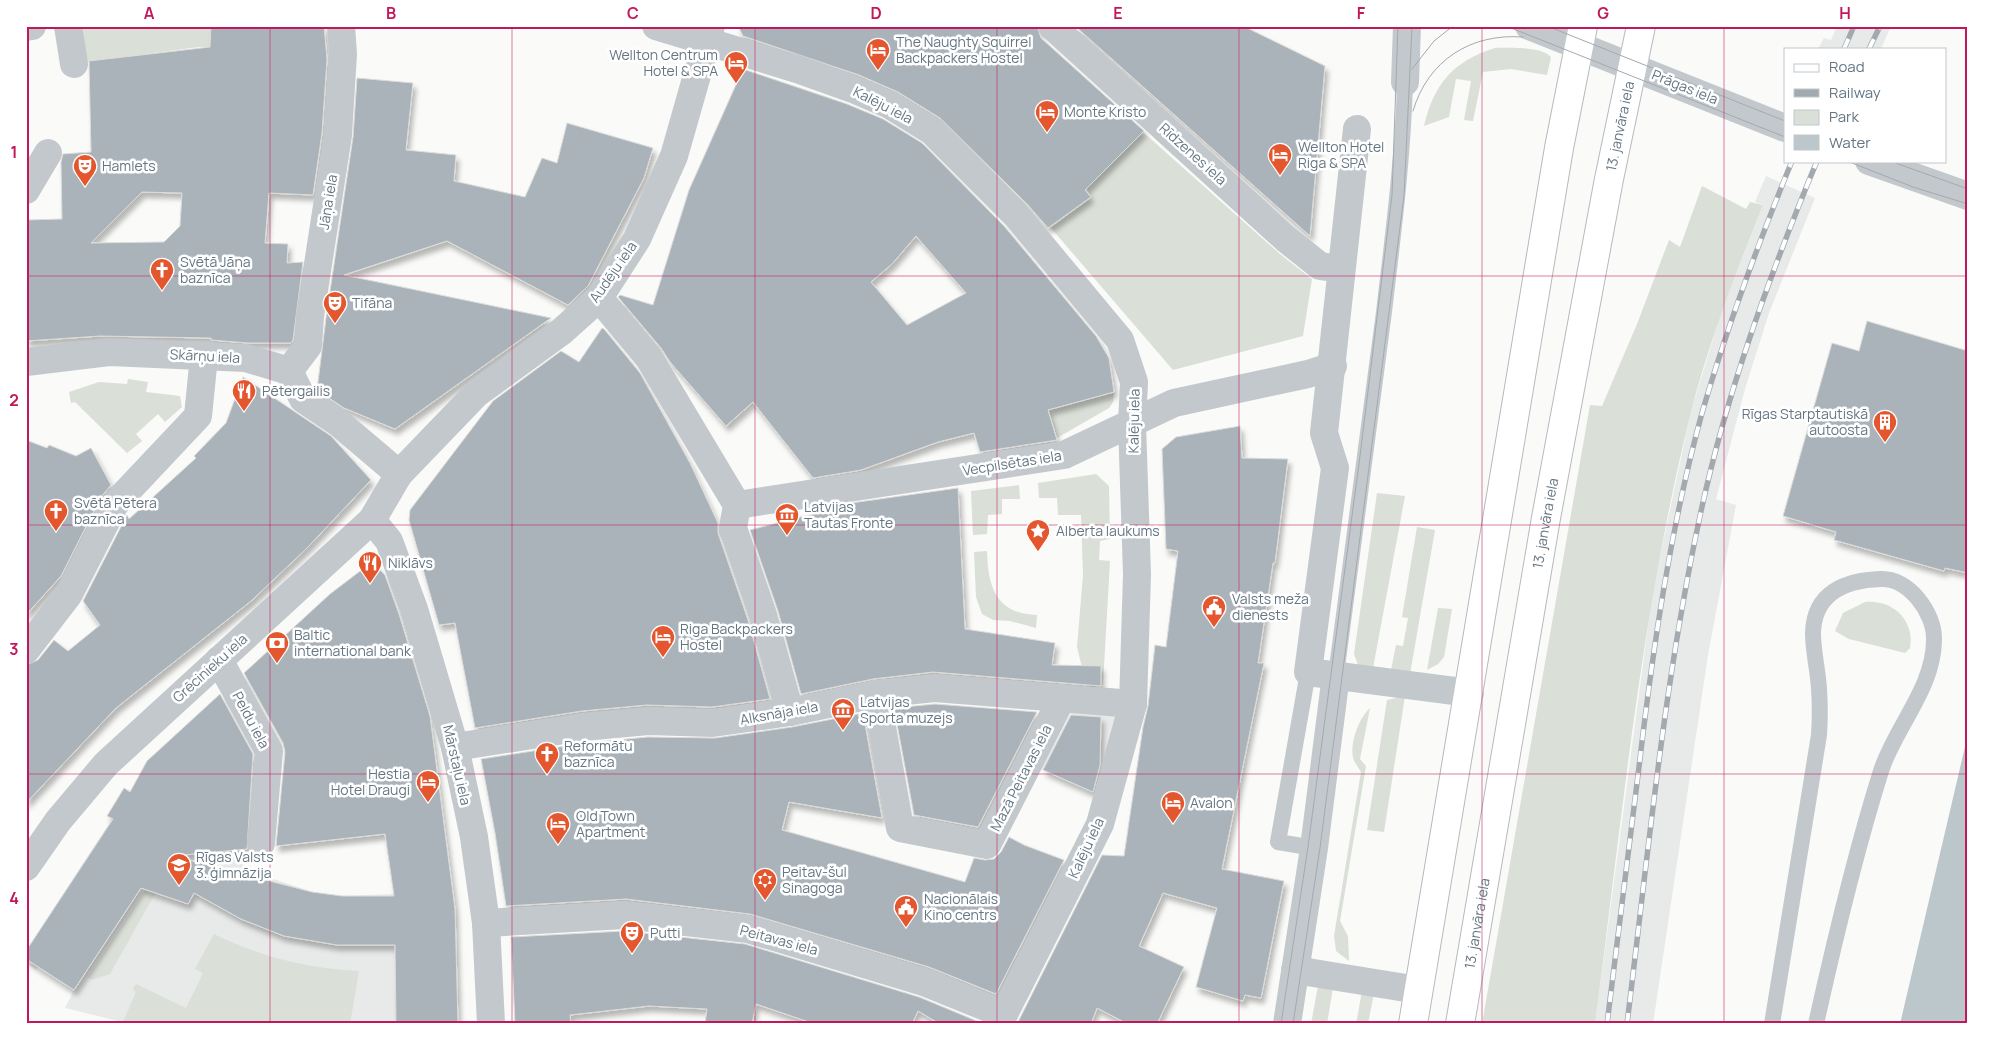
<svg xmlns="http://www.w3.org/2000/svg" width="1994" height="1050" font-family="Manrope,sans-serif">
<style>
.built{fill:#e8e9e9}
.green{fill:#dadfd7}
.water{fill:#bbc7cb}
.building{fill:#aab3b9;stroke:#dcdcda;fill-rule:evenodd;filter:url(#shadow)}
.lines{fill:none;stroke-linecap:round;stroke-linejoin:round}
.primary-casing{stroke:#b5babe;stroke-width:30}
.lane{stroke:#c3c8cc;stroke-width:16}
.street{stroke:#c3c8cc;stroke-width:28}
.primary{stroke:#fff;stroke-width:28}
.tram{stroke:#a2aab0;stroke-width:1}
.rail-casing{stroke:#a2aab0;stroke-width:5.5}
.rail{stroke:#fff;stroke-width:4;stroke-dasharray:11;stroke-linecap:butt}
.grid{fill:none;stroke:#c2185b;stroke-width:1;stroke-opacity:0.55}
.labels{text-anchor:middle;stroke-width:5;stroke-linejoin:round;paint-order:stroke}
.poi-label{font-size:14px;fill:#657683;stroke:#fff;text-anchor:start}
.street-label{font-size:14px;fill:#657683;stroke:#fff}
.neatline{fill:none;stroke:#c2185b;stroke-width:2}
.grid-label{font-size:16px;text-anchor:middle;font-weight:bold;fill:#c2185b}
</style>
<defs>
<filter id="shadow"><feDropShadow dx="3" dy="5.5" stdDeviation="2.5" flood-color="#0004"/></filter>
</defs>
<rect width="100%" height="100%" fill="#fafaf8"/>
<!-- built -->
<g class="built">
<polygon points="1837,26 1891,26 1881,49 1818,49 1824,38 1831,40"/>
<polygon points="1766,176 1815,198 1769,313 1745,389 1716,499 1736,505 1708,655 1653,1024 1595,1024 1653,589 1691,411 1721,313 1763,205 1755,202"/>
<polygon points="1074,710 1117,717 1096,794 1041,769 1072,711"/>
<polygon points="157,752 229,814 242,848 235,860 256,873 312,892 342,896 419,893 420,909 455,908 458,1024 130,1024 65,1008 74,990 38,967 36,970 26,963 26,951 112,819 107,816 124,788 131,791 145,764"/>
</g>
<!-- green -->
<g class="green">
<polygon points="101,26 211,26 211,39 228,47 199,47 87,62 82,28"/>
<path d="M1495,48C1508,48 1541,46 1551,57L1547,75L1511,69L1483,72L1473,121L1464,120L1471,81L1456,79L1449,117L1424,126C1434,84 1453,61 1495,48Z"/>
<polygon points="1143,132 1280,254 1312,279 1303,336 1173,370 1051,228 1091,198 1087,188"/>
<path d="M1702,186L1746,209L1750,202L1763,205C1736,273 1709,341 1691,412C1641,612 1622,819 1595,1024H1482L1590,405L1602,406L1637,324L1669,240L1680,247Z"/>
<polygon points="128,379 148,382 146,392 180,396 182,407 165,422 158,414 136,434 142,441 127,453 75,402 71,403 69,392 99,382 127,384"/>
<polygon points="1114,392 1113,402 1109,408 1057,438 1048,410"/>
<polygon points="1096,474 1109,486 1110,539 1100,541 1099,560 1110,561 1103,684 1099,689 1087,688 1077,647 1083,575 1081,515 1058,515 1057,498 1039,498 1038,483"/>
<polygon points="1019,485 1020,499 1002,499 1002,514 988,515 987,534 973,535 971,491"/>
<polygon points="1377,493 1405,496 1373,668 1358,665 1354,654"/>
<polygon points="1417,527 1435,530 1410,674 1391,670 1396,645 1403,646 1408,618 1402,617"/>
<path d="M987,551C988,587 996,614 1037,615L1036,628L1010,621L993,620L982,614L976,597L974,552Z"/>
<path d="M1865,602C1892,599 1915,620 1910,648L1905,653L1849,639L1835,631L1843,613Z"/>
<polygon points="1438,608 1452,609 1444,657 1438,664 1427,670"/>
<polygon points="1405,696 1384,832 1367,830 1387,700"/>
<path d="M1370,708L1360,759L1366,766L1340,921L1348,936L1349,961L1336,951L1334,936L1361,772C1359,768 1354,762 1353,758C1350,742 1359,718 1370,708Z"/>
<polygon points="162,864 163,887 153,897 110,974 92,980 88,977"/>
<path d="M214,934C260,957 308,968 359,971L350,1024L123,1022L136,992L133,989L136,984L186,1008L203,973L195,969Z"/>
<polygon points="1318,986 1333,988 1327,1024 1311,1024"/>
<polygon points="1362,991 1374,993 1368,1024 1356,1024"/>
</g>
<!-- water -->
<polygon class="water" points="1968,734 1968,1024 1900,1024"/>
<!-- building -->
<g class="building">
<path d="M211,26H324L327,59L322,133L313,195L269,193L265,243L288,244L287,263L303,262L293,340L291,343H248L211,340V338L100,336L26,341V220L62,219L61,162L63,154L91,152L89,61L210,47ZM142,192L182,193L180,226L164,242L91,243Z"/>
<polygon points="738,26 1037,26 1041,38 1144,131 1085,190 1091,197 1048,228 1027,204 940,118 898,92 859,75 743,36"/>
<polygon points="1075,26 1243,26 1325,66 1310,236"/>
<path d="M743,69L847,104L883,119L922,143L1004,226L1096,336L1109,358L1114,392L1048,410L1057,440L980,452L974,433L938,442L861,470L813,478L753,402L726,426L670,362L661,348L618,297L620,295L653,305L689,190ZM916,236L966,293L907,325L871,282L892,264Z"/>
<polygon points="357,78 413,83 406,150 456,155 454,181 525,197 542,158 557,163 567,123 653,148 644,178 588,286 568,305 447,241 344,275 551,318 395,429 344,408 317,390 326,318 353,137"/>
<polygon points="1867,321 1968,351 1968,573 1945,568 1944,571 1834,540 1836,532 1783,516 1832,343 1859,351"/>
<polygon points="602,328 604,329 640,373 690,463 718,523 718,533 748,620 770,699 712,707 647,705 582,711 475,728 455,623 439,625 409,520 410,510 493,401 561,351 579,362"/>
<polygon points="243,377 331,436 371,480 306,549 251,601 116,708 26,803 26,665 38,660 54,640 68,651 100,625 83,601 127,515 129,519 196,458 194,456 226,423"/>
<polygon points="1240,426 1242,458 1288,459 1275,563 1273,563 1258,663 1264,663 1222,869 1284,881 1261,998 1245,995 1243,1001 1196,987 1217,908 1163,893 1139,946 1184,967 1157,1024 1128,1024 1097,1008 1091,1024 1017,1024 1102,855 1124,856 1143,727 1148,706 1155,645 1166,647 1178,551 1166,549 1162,449 1176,437"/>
<polygon points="26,440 47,448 49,445 76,456 91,448 111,485 101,497 61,576 26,615"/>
<polygon points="958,488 965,629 1055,643 1052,665 1101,666 1101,686 933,672 873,679 801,694 778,611 750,530 839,507 837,505"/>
<polygon points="372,562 385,575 399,614 430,716 455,909 458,1024 396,1024 395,945 337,945 284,936 241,919 194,893 188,904 141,888 74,990 26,959 26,951 113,819 107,816 124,788 130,792 147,761 220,694 253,754 247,849 173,856 312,892 342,896 394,896 385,834 276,846 285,752 283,743 244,673 330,594"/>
<polygon points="935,704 1037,712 978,827 914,815 894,708"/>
<polygon points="863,713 882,818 789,802 782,830 965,882 974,858 985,860 994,859 1001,852 1009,837 1024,845 1064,860 996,994 929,967 750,914 626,899 506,906 495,833 481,759 585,743 648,737 715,738 792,727"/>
<polygon points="1071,715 1101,717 1100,765 1093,792 1043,770"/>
<polygon points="624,931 745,944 919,997 984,1024 940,1024 918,1011 912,1024 815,1024 756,1004 752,1024 705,1024 707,1009 649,1006 570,1015 571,1024 515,1024 511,937"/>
</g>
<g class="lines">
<!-- primary casing -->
<g class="primary-casing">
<g id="primary">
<polyline points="1413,1024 1559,148 1583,26"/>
<path id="s1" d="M1460,1024L1546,518L1609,179L1641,26"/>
</g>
</g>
<!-- lane -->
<g class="lane">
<polyline points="1308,672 1278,842 1314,848"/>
<path d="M1336,675C1353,554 1369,433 1384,312C1393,235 1403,159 1405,82"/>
<path d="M1772,1024L1819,735C1820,720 1820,704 1819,689C1818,670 1813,652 1813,633C1814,592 1846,580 1881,579C1909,578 1934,613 1934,638C1935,687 1895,727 1881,771C1855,854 1835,938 1816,1024"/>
</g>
<!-- street -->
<g class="street">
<polyline points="68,26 74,64"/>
<polyline points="656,26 797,69 853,89 890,105 932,131 1016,215 1120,340 1134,382 1132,424 1137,574 1133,704 1100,824 999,1024"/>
<polyline points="1052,26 1286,239 1320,266 1341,269"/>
<polyline points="1529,26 1785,128"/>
<polyline points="26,27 32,26"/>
<polyline points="1405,82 1407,26"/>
<polyline points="1357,129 1324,433 1335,468 1308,672 1470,693"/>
<polyline points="1869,161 1968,196"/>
<polyline points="26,190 48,153"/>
<polyline points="599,298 649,358 737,505 733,528 763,615 790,712"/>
<polyline points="26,362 109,352 246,358 289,371 303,399 340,424 399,474"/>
<polyline points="289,371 308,346 310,316 338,135 343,54 341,26"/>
<polyline points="737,505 1064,455 1174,403 1308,374 1333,366"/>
<polyline points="372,520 389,541 414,609 455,747 474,837 486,923 491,1024"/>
<polyline points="26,650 69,594 115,504 198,416 204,356"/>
<polyline points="219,660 269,751 261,843"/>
<polyline points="876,694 900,828 987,845 1062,698"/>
<polyline points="455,747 583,727 648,721 713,723 790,712 876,694 935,688 1133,704"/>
<polyline points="26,867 58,821 106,764 372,520 399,474 476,394 561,332 599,298 637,239 674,156 711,26"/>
<polyline points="486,923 624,915 748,929 924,982 1003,1014"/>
<polyline points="1295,970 1418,990"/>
<polyline points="1287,1024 1314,848 1336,675"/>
</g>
<!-- primary -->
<use href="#primary" class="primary"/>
<!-- tram -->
<g class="tram">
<polyline points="1506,26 1785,137"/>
<polyline points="1547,26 1785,121"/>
<polyline points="1412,69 1434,41 1453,26"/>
<path d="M1413,111C1428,60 1471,33 1523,37"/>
<polyline points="1847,161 1913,187 1968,204"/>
<polyline points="1890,161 1968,189"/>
<polyline points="1281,1024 1308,847 1360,456 1392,195 1398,26"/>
<polyline points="1293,1024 1320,848 1404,196 1412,26"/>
</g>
<!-- rail casing -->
<g class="rail-casing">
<g id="rail">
<polyline points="1844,49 1854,26"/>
<polyline points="1869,49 1880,26"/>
<path d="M1607,1024C1618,938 1628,853 1639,767C1653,648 1670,529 1702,413C1727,327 1758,244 1792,161"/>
<path d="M1627,1024C1648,854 1664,683 1700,516C1726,394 1769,277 1817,161"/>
</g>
</g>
<!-- rail -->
<use href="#rail" class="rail"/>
</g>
<!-- grid -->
<path class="grid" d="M270,26V1024M512,26V1024M755,26V1024M997,26V1024M1239,26V1024M1482,26V1024M1724,26V1024M26,276H1968M26,525H1968M26,774H1968"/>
<!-- icons -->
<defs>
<g id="hotel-pin" transform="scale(1.25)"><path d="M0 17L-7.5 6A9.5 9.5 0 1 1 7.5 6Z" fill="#e4572e" stroke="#fff"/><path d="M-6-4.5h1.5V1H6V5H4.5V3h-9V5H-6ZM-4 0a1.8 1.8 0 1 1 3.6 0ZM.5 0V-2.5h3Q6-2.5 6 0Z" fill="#fff"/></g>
<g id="theatre-pin" transform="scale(1.25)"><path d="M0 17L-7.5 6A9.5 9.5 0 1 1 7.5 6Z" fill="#e4572e" stroke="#fff"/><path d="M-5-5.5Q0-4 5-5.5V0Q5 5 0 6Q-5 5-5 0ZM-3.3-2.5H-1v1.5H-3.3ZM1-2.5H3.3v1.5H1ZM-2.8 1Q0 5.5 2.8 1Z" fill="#fff"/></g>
<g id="church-pin" transform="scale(1.25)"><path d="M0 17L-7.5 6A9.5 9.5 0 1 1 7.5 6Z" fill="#e4572e" stroke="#fff"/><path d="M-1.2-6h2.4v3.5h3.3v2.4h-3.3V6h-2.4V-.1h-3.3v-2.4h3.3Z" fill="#fff"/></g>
<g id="restaurant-pin" transform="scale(1.25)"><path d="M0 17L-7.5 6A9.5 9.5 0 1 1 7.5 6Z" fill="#e4572e" stroke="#fff"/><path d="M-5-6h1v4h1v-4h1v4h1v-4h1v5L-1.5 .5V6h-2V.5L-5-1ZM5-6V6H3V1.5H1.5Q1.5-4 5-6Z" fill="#fff"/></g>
<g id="building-pin" transform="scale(1.25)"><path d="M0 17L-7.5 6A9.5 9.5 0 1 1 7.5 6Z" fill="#e4572e" stroke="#fff"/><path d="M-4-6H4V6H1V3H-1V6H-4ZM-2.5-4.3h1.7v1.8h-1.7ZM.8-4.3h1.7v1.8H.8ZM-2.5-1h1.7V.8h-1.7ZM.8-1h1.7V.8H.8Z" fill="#fff"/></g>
<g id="museum-pin" transform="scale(1.25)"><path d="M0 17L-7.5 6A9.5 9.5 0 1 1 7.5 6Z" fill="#e4572e" stroke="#fff"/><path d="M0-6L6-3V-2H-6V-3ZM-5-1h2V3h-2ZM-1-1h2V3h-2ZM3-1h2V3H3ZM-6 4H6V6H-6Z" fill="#fff"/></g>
<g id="sight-pin" transform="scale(1.25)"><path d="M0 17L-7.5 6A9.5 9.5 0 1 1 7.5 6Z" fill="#e4572e" stroke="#fff"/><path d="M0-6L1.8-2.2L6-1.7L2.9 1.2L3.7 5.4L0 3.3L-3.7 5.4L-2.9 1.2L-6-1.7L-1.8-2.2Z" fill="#fff"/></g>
<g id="civic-pin" transform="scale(1.25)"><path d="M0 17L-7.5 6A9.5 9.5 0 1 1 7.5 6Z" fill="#e4572e" stroke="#fff"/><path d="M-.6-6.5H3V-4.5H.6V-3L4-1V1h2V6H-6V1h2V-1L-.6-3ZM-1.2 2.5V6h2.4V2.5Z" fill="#fff"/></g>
<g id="bank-pin" transform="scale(1.25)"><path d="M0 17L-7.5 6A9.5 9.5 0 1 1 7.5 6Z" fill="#e4572e" stroke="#fff"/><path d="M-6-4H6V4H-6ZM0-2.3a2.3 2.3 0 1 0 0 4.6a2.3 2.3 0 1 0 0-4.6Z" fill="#fff"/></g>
<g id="school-pin" transform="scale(1.25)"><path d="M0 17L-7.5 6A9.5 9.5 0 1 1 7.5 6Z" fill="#e4572e" stroke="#fff"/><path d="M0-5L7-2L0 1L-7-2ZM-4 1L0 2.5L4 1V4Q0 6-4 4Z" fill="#fff"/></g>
<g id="synagogue-pin" transform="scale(1.25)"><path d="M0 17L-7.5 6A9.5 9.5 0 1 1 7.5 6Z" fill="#e4572e" stroke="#fff"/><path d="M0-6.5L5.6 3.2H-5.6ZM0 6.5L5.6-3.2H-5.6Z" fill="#fff"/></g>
</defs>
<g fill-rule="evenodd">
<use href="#hotel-pin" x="878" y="50"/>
<use href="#hotel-pin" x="736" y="63"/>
<use href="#hotel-pin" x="1047" y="112"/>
<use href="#hotel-pin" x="1280" y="155"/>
<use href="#theatre-pin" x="85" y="166"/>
<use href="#church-pin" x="162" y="270"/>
<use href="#theatre-pin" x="335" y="303"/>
<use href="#restaurant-pin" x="244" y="391"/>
<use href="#building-pin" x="1885" y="422"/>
<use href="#church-pin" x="56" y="511"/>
<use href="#museum-pin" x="787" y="515"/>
<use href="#sight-pin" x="1038" y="531"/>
<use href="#restaurant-pin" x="370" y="563"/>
<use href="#civic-pin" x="1214" y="607"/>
<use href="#hotel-pin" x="663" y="637"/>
<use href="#bank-pin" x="277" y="643"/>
<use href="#museum-pin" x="843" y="710"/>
<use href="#church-pin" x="547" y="754"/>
<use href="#hotel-pin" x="428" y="782"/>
<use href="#hotel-pin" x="1173" y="803"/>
<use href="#hotel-pin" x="558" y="824"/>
<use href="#school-pin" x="179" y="865"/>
<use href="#synagogue-pin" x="765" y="880"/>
<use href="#civic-pin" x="906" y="907"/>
<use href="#theatre-pin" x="632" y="933"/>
</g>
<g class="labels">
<!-- poi labels -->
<g class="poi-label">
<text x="896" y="47">The Naughty Squirrel<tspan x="896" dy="16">Backpackers Hostel</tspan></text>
<text x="718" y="60" text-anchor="end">Wellton Centrum<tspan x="718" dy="16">Hotel &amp; SPA</tspan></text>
<text x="1064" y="117">Monte Kristo</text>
<text x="1298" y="152">Wellton Hotel<tspan x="1298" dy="16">Riga &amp; SPA</tspan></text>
<text x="102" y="171">Hamlets</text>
<text x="180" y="267">Svētā Jāņa<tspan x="180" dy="16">baznīca</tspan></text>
<text x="352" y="308">Tifāna</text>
<text x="262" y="396">Pētergailis</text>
<text x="1868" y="419" text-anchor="end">Rīgas Starptautiskā<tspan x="1868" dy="16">autoosta</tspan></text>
<text x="74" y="508">Svētā Pētera<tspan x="74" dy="16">baznīca</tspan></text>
<text x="804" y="512">Latvijas<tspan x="804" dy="16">Tautas Fronte</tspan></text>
<text x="1056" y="536">Alberta laukums</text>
<text x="388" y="568">Niklāvs</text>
<text x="1232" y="604">Valsts meža<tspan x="1232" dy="16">dienests</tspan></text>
<text x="680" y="634">Riga Backpackers<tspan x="680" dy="16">Hostel</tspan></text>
<text x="294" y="640">Baltic<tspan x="294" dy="16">international bank</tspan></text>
<text x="860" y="707">Latvijas<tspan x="860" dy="16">Sporta muzejs</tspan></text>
<text x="564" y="751">Reformātu<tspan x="564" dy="16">baznīca</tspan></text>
<text x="410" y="779" text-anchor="end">Hestia<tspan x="410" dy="16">Hotel Draugi</tspan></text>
<text x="1190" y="808">Avalon</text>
<text x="576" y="821">Old Town<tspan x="576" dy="16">Apartment</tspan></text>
<text x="196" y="862">Rīgas Valsts<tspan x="196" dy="16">3. ģimnāzija</tspan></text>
<text x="782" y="877">Peitav-šul<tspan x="782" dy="16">Sinagoga</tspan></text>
<text x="924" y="904">Nacionālais<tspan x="924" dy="16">Kino centrs</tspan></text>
<text x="650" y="938">Putti</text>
</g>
<!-- street labels -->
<g class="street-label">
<text transform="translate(1685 87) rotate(22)" y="5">Prāgas iela</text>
<text transform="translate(883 105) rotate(27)" y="5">Kalēju iela</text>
<text dy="5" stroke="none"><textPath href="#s1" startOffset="912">13. janvāra iela</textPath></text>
<text transform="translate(1193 154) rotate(42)" y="5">Rīdzenes iela</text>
<text transform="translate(328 202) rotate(-81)" y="5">Jāņa iela</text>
<text transform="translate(613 272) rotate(-55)" y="5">Audēju iela</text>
<text transform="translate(205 356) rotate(3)" y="5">Skārņu iela</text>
<text transform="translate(1134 421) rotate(-89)" y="5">Kalēju iela</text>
<text transform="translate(1012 463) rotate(-9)" y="5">Vecpilsētas iela</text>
<text dy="5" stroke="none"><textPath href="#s1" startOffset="508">13. janvāra iela</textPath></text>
<text transform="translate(210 668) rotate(-42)" y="5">Grēcinieku iela</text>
<text transform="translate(779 713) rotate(-10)" y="5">Alksnāja iela</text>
<text transform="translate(251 720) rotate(62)" y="5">Peldu iela</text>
<text transform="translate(457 765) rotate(77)" y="5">Mārstaļu iela</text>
<text transform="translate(1021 778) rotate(-63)" y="5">Mazā Peitavas iela</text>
<text transform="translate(1086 848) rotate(-65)" y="5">Kalēju iela</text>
<text dy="5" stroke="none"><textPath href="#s1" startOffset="102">13. janvāra iela</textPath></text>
<text transform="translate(779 940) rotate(15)" y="5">Peitavas iela</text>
</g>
</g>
<!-- border -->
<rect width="1994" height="1050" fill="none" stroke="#ffffff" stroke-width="55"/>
<!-- legend -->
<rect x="1784" y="48" width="162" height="115" fill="#ffffff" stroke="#c1c8cd"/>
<rect x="1794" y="64" width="25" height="8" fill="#ffffff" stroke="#c1c8cd"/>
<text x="1829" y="72" font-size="15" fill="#657683">Road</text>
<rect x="1794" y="89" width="25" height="8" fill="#a2aab0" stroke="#c1c8cd"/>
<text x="1829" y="98" font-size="15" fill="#657683">Railway</text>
<rect x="1794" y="110" width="25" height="15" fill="#dadfd7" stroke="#c1c8cd"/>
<text x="1829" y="122" font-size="15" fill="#657683">Park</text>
<rect x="1794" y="135" width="25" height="15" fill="#bbc7cb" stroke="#c1c8cd"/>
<text x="1829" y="148" font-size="15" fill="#657683">Water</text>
<rect x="28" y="28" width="1938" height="994" class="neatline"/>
<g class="grid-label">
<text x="149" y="19">A</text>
<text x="391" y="19">B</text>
<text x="633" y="19">C</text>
<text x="876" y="19">D</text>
<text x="1118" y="19">E</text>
<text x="1361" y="19">F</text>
<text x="1603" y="19">G</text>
<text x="1845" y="19">H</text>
<text x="14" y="158">1</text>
<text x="14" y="406">2</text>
<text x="14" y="655">3</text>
<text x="14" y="904">4</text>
</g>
</svg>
